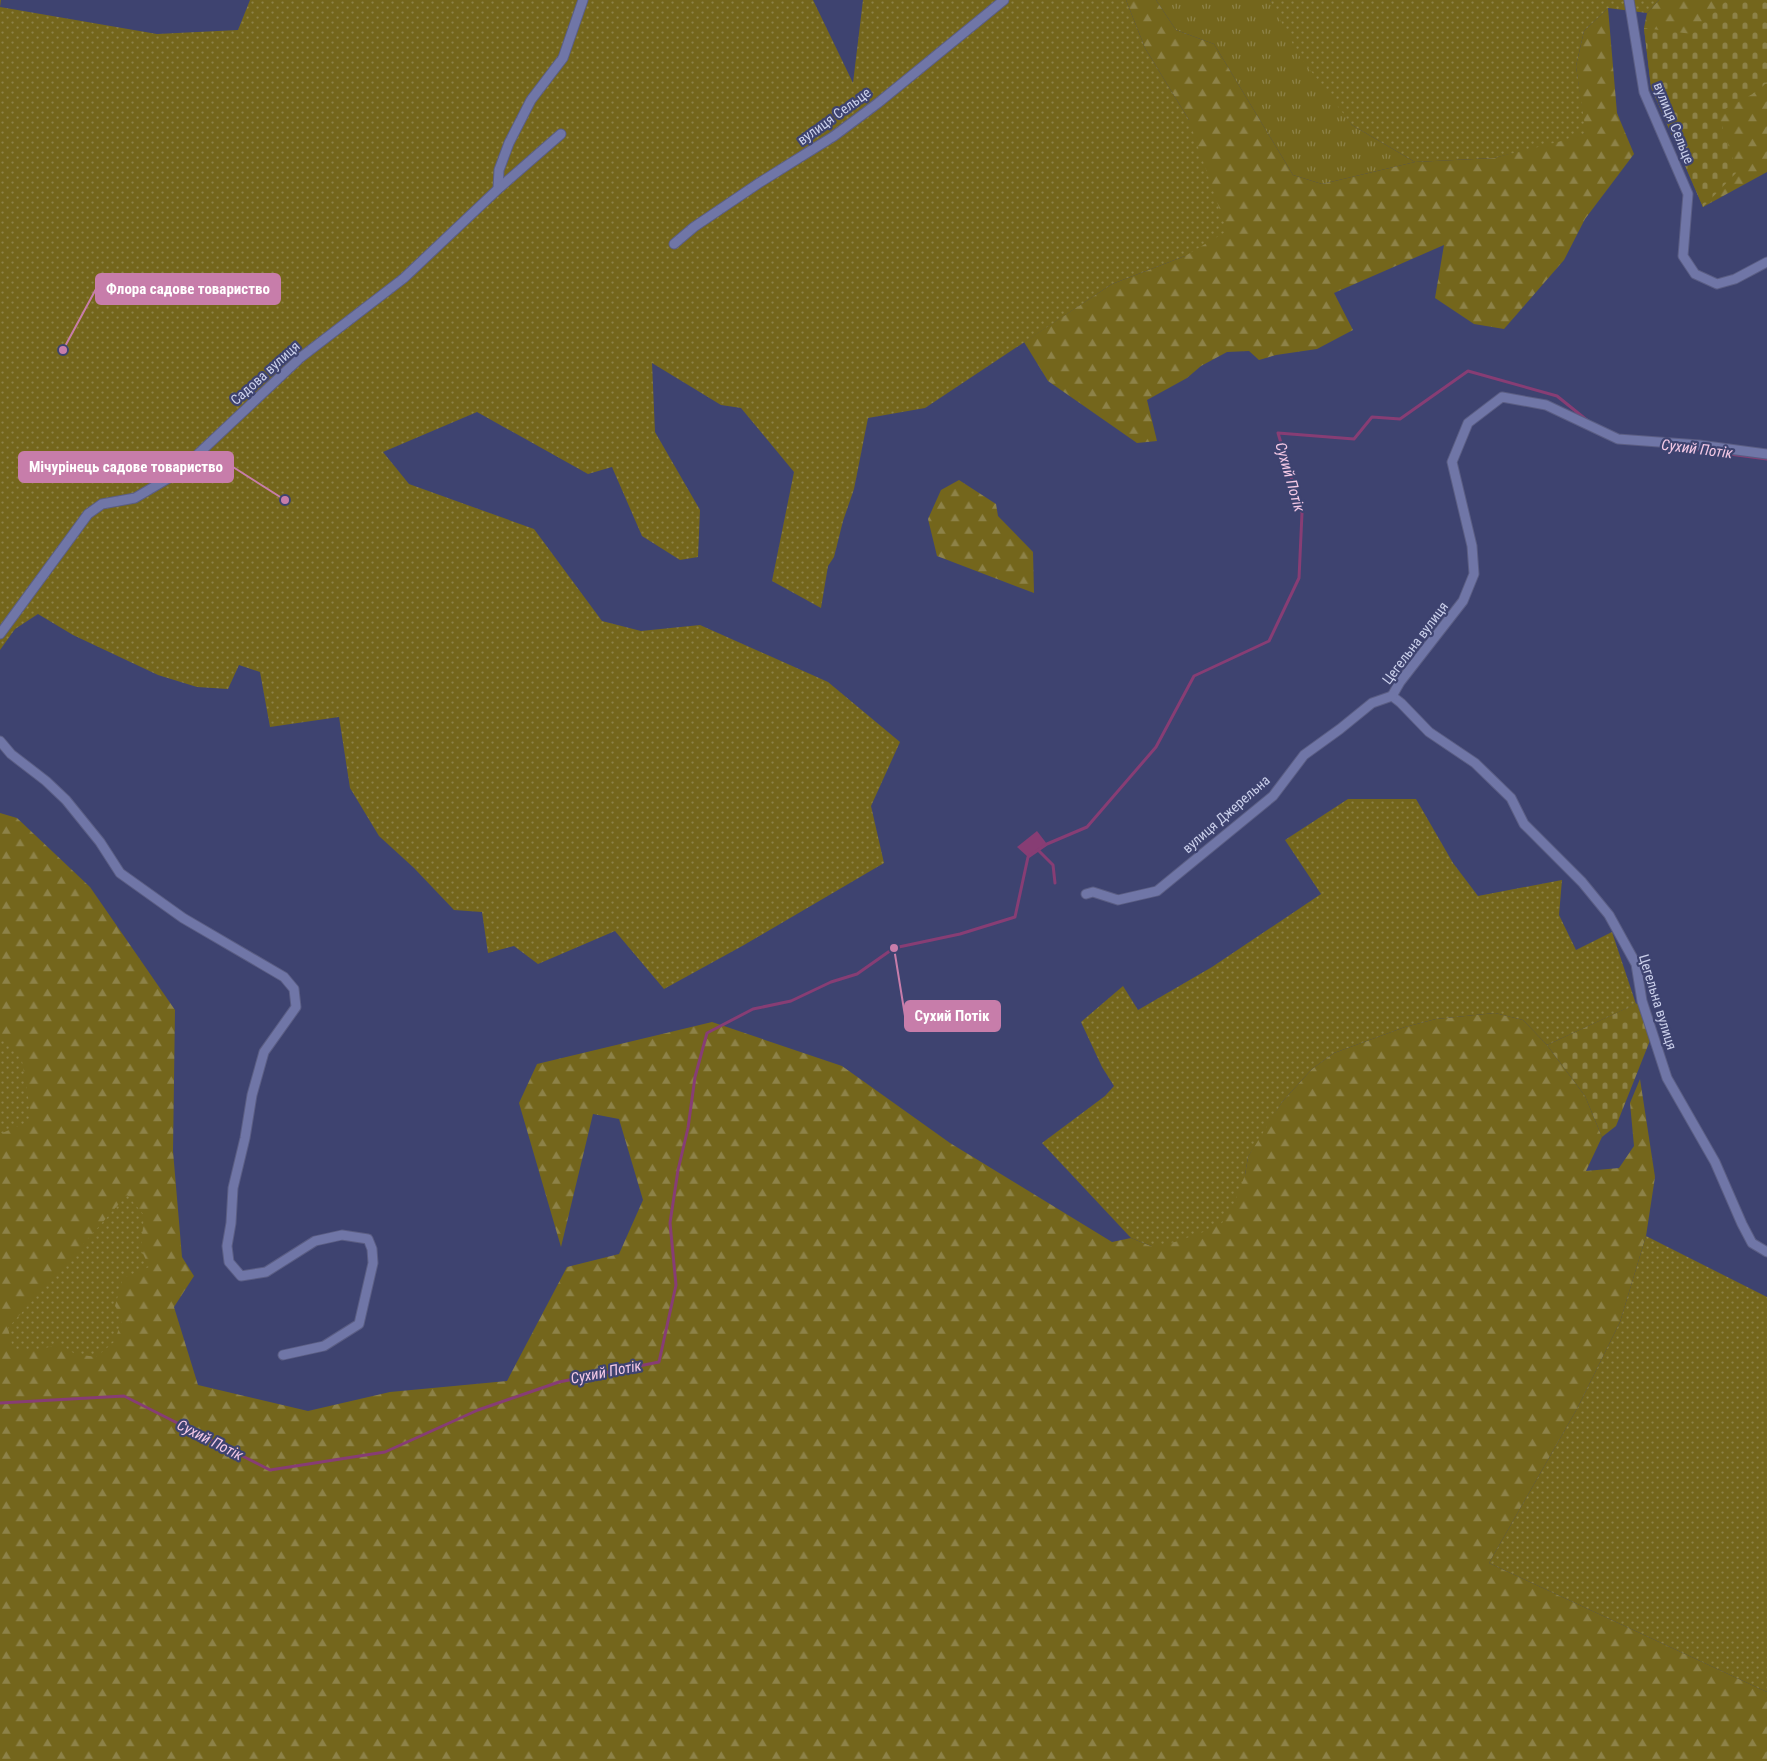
<svg xmlns="http://www.w3.org/2000/svg" width="1767" height="1761" font-family="'Roboto Condensed',sans-serif">
<style>
.grass{fill:url(#grass-tufts)}
.forest{fill:url(#forest-firs)}
.cemetery{fill:url(#cemetery-stones)}
.park{fill:url(#park-dots)}
.water{fill:#873d74}
.lines{fill:none;stroke-linecap:round;stroke-linejoin:round}
.stream{stroke:#873d74;stroke-width:3}
.minor-casing{stroke:#5b5e84;stroke-width:11}
.minor{stroke:#7076a7;stroke-width:9}
.labels{text-anchor:middle;stroke-width:4.5;stroke-linejoin:round;paint-order:stroke}
.street-label{font-size:14px;fill:#cbd0eb;stroke:#3e4370}
.water-label{font-size:15px;font-style:italic;fill:#f4c9e6;stroke:#3e4370}
.leader{fill:none;stroke:#c77daa;stroke-width:2}
.callout-dot{fill:#c77daa;stroke:#3e4370;stroke-width:2}
.callout{fill:#c77daa;stroke:#c77daa;stroke-width:2}
.callout-label{font-size:15px;text-anchor:middle;font-weight:bold;fill:#fff}
</style>
<defs>
<pattern id="grass-tufts" width="24" height="20" patternUnits="userSpaceOnUse" patternTransform="scale(1.25)"><rect width="24" height="20" fill="#74661c"/><path d="M3 7l-1-3M5 7V3M7 7l1-3M15 17l-1-3M17 17v-4M19 17l1-3" fill="none" stroke="#8d8248"/></pattern>
<pattern id="forest-firs" width="22" height="20" patternUnits="userSpaceOnUse" patternTransform="scale(1.25)"><rect width="22" height="20" fill="#74661c"/><path d="M5 1l3.5 6h-7zM16 11l3.5 6h-7z" fill="#8d8248"/></pattern>
<pattern id="cemetery-stones" width="16" height="16" patternUnits="userSpaceOnUse" patternTransform="scale(1.25)"><rect width="16" height="16" fill="#74661c"/><path d="M2 7V4a2 2 0 0 1 4 0v3zM10 15v-3a2 2 0 0 1 4 0v3z" fill="#8d8248"/></pattern>
<pattern id="park-dots" width="8" height="8" patternUnits="userSpaceOnUse" patternTransform="scale(1.25)"><rect width="8" height="8" fill="#74661c"/><path d="M2 2h.1M6 6h.1" fill="none" stroke="#8d8248" stroke-width="1.8" stroke-linecap="round"/></pattern>
</defs>
<rect width="100%" height="100%" fill="#3e4370"/>
<!-- grass -->
<polygon class="grass" points="1156,0 1270,0 1352,125 1415,162 1322,184 1293,175 1214,44 1176,30"/>
<!-- forest -->
<g class="forest">
<polygon points="1126,0 1156,0 1176,30 1214,44 1293,175 1322,184 1415,162 1494,158 1585,133 1576,66 1584,31 1608,8 1617,113 1634,154 1585,219 1564,260 1504,329 1474,324 1435,298 1444,245 1334,293 1353,330 1317,349 1276,355 1259,360 1249,351 1227,352 1201,366 1187,378 1147,400 1157,441 1137,443 1048,381 1024,342 1112,284 1185,256 1189,120 1145,48"/>
<polygon points="1659,0 1767,0 1767,172 1703,207 1651,87 1644,28 1647,13"/>
<polygon points="959,480 996,504 998,516 1033,552 1034,593 937,556 928,519 941,490"/>
<polygon points="0,813 17,818 90,887 175,1010 173,1151 182,1257 194,1276 174,1307 198,1385 308,1411 390,1392 507,1381 567,1267 619,1254 643,1200 619,1119 593,1114 561,1247 519,1103 537,1064 712,1022 842,1066 950,1143 1112,1242 1131,1238 1151,1246 1245,1175 1248,1157 1261,1134 1282,1102 1312,1069 1334,1053 1405,1027 1436,1019 1495,1013 1523,1020 1547,1045 1585,1096 1602,1137 1586,1171 1619,1168 1634,1146 1630,1103 1640,1079 1655,1177 1646,1236 1620,1322 1578,1407 1489,1563 1767,1692 1767,1761 0,1761"/>
</g>
<!-- cemetery -->
<g class="cemetery">
<polygon points="1727,0 1767,0 1767,82 1758,91 1718,113 1737,172 1703,207 1651,87 1644,28 1692,34"/>
<polygon points="1642,1001 1653,1033 1616,1126 1602,1137 1585,1096 1547,1045"/>
</g>
<!-- park -->
<g class="park">
<polygon points="0,0 1,0 0,7 157,34 238,30 250,0 813,0 853,83 863,0 1126,0 1145,48 1189,120 1227,231 1185,256 1112,284 925,408 868,418 854,489 843,521 834,557 828,566 821,608 772,581 794,472 741,408 721,405 652,363 655,432 700,510 698,557 680,560 642,536 612,467 588,474 477,412 383,452 409,484 534,529 602,621 641,631 700,625 828,682 900,742 871,806 884,863 744,945 664,989 615,931 538,964 514,946 488,953 482,912 454,910 414,868 379,836 350,788 339,717 270,727 260,672 239,665 228,689 197,687 158,675 73,635 38,614 15,629 0,650"/>
<polygon points="1270,0 1659,0 1647,13 1608,8 1584,31 1576,66 1586,133 1558,142 1494,158 1415,162 1352,125 1298,54"/>
<polygon points="1348,799 1416,799 1453,863 1478,896 1562,880 1559,915 1576,950 1612,932 1636,1004 1547,1045 1523,1020 1495,1013 1436,1019 1405,1027 1334,1053 1312,1069 1282,1102 1248,1157 1245,1175 1234,1204 1222,1223 1206,1231 1175,1242 1151,1246 1131,1238 1042,1143 1105,1096 1114,1086 1102,1067 1081,1022 1123,986 1138,1010 1212,967 1321,894 1285,840"/>
<polygon points="0,1033 21,1055 32,1120 0,1134"/>
<polygon points="127,1195 144,1215 141,1249 149,1267 123,1278 115,1306 123,1318 114,1342 96,1357 75,1354 60,1344 38,1350 13,1349 8,1328"/>
<polygon points="1646,1236 1767,1297 1767,1692 1489,1563 1578,1407 1620,1322"/>
</g>
<!-- water -->
<polygon class="water" points="1037,831 1047,844 1028,857 1017,847"/>
<g class="lines">
<!-- stream -->
<g class="stream">
<polyline points="1692,449 1767,459"/>
<polyline points="1038,850 1053,865 1055,883"/>
<polyline points="0,1403 124,1396 270,1470 385,1452 478,1410 559,1382 659,1362 676,1285 670,1223 678,1170 688,1128 695,1077 707,1033 753,1009 791,1001 831,982 857,974 894,948 960,934 1015,917 1028,857 1047,844 1087,827 1156,747 1194,676 1269,641 1299,578 1302,513 1278,433 1354,439 1372,417 1400,419 1468,371 1557,396 1588,421"/>
</g>
<!-- minor casing -->
<g class="minor-casing">
<g id="minor">
<polyline points="1629,0 1644,92 1688,194 1683,256 1695,274 1717,284 1735,279 1767,262"/>
<polyline points="498,189 499,170 509,143 531,100 563,58 583,0"/>
<polyline points="674,244 694,227 759,183 834,136 878,103 1004,0"/>
<polyline points="0,634 88,514 102,504 135,498 179,472 300,358 404,278 498,189 561,134"/>
<polyline points="1392,696 1401,703 1429,732 1475,763 1511,798 1524,824 1582,882 1609,915 1636,964 1642,1001 1667,1078 1715,1162 1742,1224 1752,1243 1767,1252"/>
<polyline points="1392,696 1400,682 1463,601 1474,574 1472,546 1452,462 1468,423 1502,397 1546,405 1618,439 1699,445 1767,454"/>
<polyline points="0,741 11,754 46,781 66,800 100,842 120,873 183,918 284,977 294,989 296,1007 264,1052 252,1095 245,1138 233,1188 231,1223 227,1246 229,1262 241,1276 266,1272 315,1241 342,1235 368,1239 372,1249 373,1263 359,1324 324,1346 283,1355"/>
<polyline points="1086,894 1093,892 1118,900 1157,891 1273,796 1304,755 1340,729 1372,703 1392,696"/>
</g>
</g>
<!-- minor -->
<use href="#minor" class="minor"/>
</g>
<g class="labels">
<!-- street labels -->
<g class="street-label">
<text transform="translate(834 116) rotate(-36)" y="5">вулиця Сельце</text>
<text transform="translate(1674 123) rotate(68)" y="5">вулиця Сельце</text>
<text transform="translate(265 373) rotate(-42)" y="5">Садова вулиця</text>
<text transform="translate(1415 643) rotate(-53)" y="5">Цегельна вулиця</text>
<text transform="translate(1226 814) rotate(-41)" y="5">вулиця Джерельна</text>
<text transform="translate(1658 1002) rotate(73)" y="5">Цегельна вулиця</text>
</g>
<!-- water labels -->
<g class="water-label">
<text transform="translate(1697 449) rotate(7)" y="5">Сухий Потік</text>
<text transform="translate(1290 477) rotate(74)" y="5">Сухий Потік</text>
<text transform="translate(606 1372) rotate(-11)" y="5">Сухий Потік</text>
<text transform="translate(210 1440) rotate(27)" y="5">Сухий Потік</text>
</g>
</g>
<!-- callouts -->
<path class="leader" d="M63 350L96 289M285 500L233 467M894 948L905 1016"/>
<g class="callout-dot">
<circle cx="63" cy="350" r="5"/>
<circle cx="285" cy="500" r="5"/>
<circle cx="894" cy="948" r="5"/>
</g>
<g class="callout">
<rect x="96" y="274" width="184" height="30" rx="5"/>
<rect x="19" y="452" width="214" height="30" rx="5"/>
<rect x="905" y="1001" width="95" height="30" rx="5"/>
</g>
<g class="callout-label">
<text x="188" y="294">Флора садове товариство</text>
<text x="126" y="472">Мічурінець садове товариство</text>
<text x="952" y="1021">Сухий Потік</text>
</g>
</svg>
